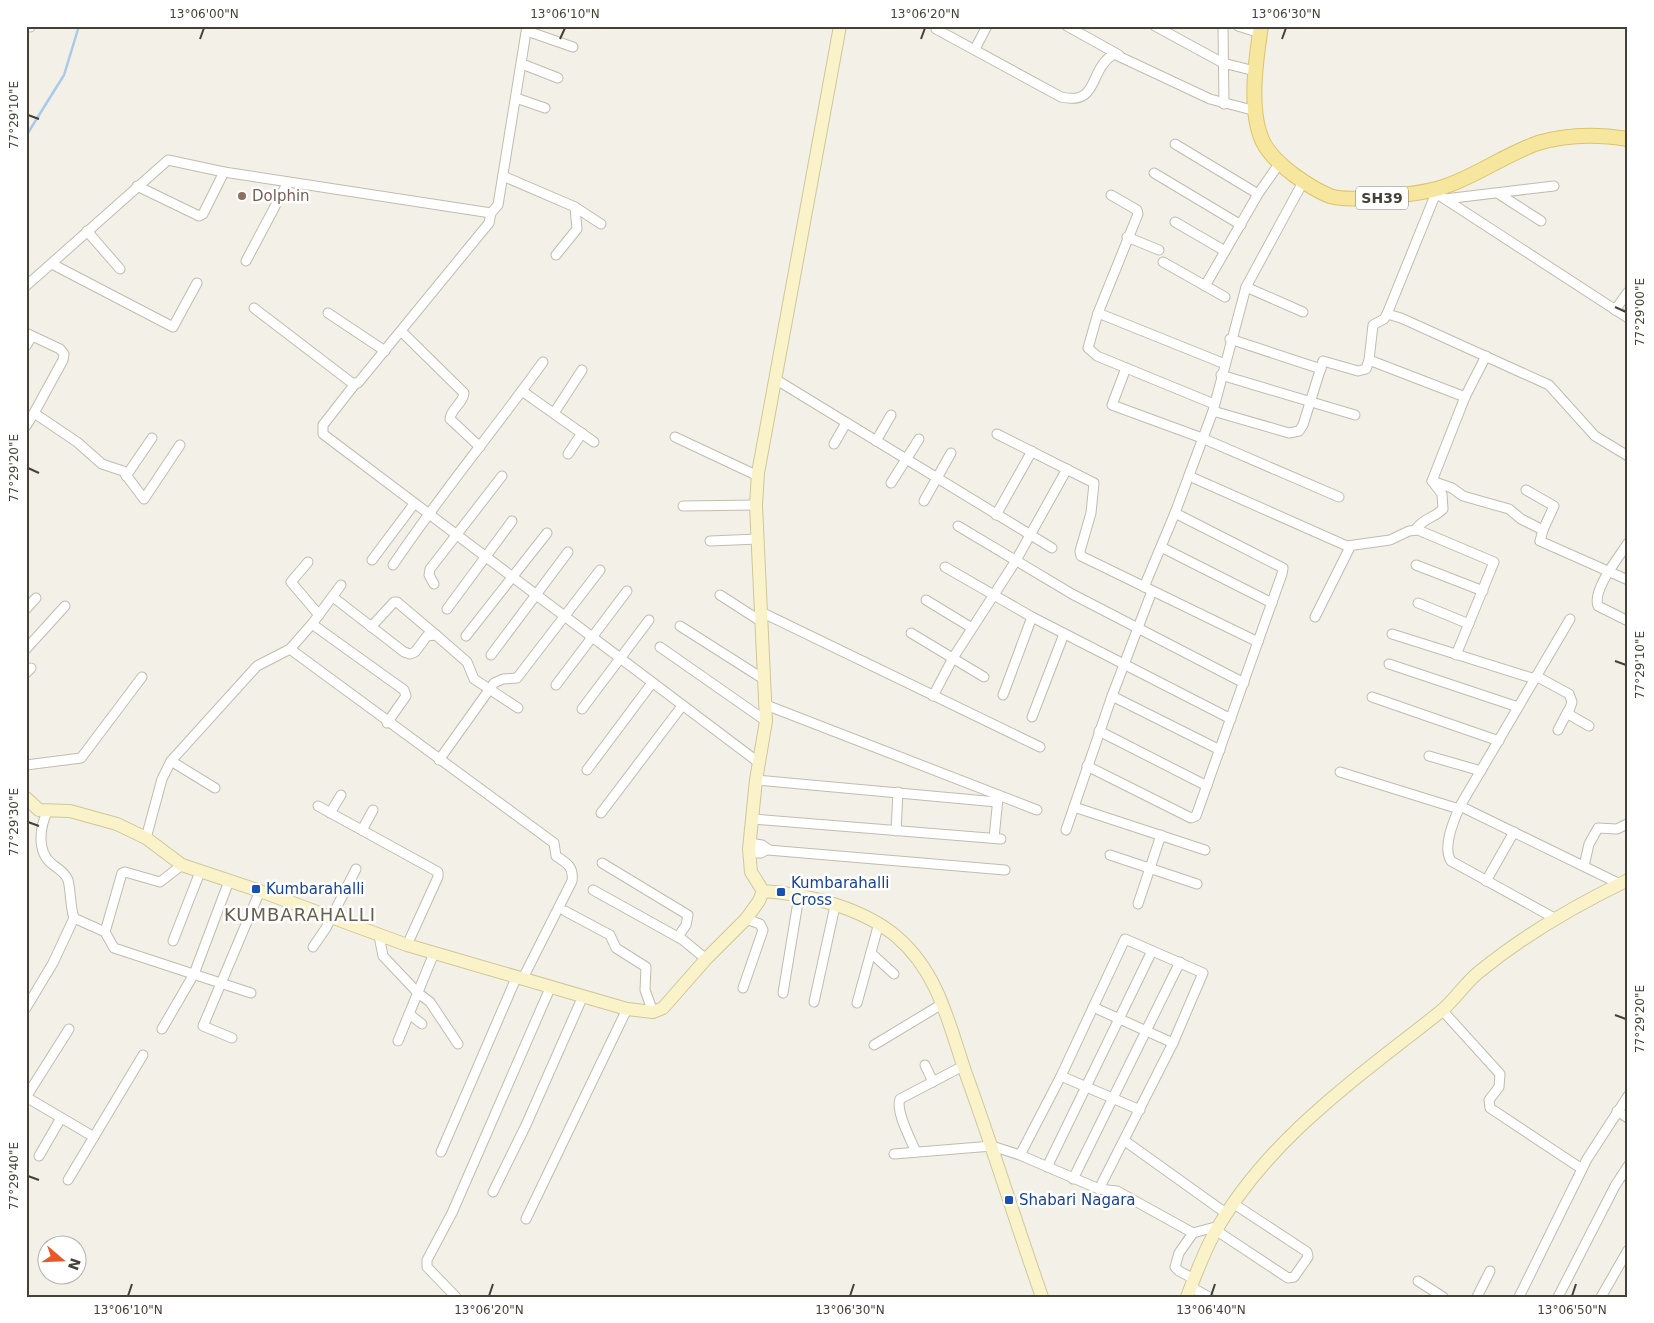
<svg xmlns="http://www.w3.org/2000/svg" width="1654" height="1323" font-family="'DejaVu Sans',sans-serif">
<style>
.lines{fill:none;stroke-linecap:round;stroke-linejoin:round}
.stream{stroke:#a9caeb;stroke-width:2.5}
.street-casing{stroke:#c0bcae;stroke-width:11}
.secondary-casing{stroke:#cfc69b;stroke-width:14}
.primary-casing{stroke:#dbc46e;stroke-width:16}
.street{stroke:#fff;stroke-width:9}
.secondary{stroke:#faf3ca;stroke-width:12}
.primary{stroke:#f7e69d;stroke-width:14}
.ticks{fill:none;stroke:#464137;stroke-width:2}
.education-dot{fill:#8d6e63;stroke:#fff;stroke-width:2}
.transit-dot{fill:#1a4fb4;stroke:#fff;stroke-width:2}
.labels{text-anchor:middle;stroke-width:5;stroke-linejoin:round;paint-order:stroke}
.shield{fill:#fff;stroke:#7e7a73;stroke-width:1}
.shield-label{font-size:14px;font-weight:bold;fill:#464137}
.education-label{font-size:15px;fill:#785e54;stroke:#fff;text-anchor:start}
.transit-label{font-size:15px;fill:#164399;stroke:#fff;text-anchor:start}
.quarter-label{font-size:18px;letter-spacing:1px;fill:#68604f;stroke:#fff}
.neatline{fill:none;stroke:#464137;stroke-width:2}
.ticks-label{font-size:12px;text-anchor:middle;fill:#464137}
</style>
<rect width="100%" height="100%" fill="#f3f0e8"/>
<g class="lines">
<!-- stream -->
<polyline class="stream" points="26,136 64,75 79,26"/>
<!-- street casing -->
<g class="street-casing">
<g id="street">
<polyline points="29,26 30,27"/>
<polyline points="1067,26 1119,55"/>
<polyline points="1155,26 1223,63 1255,71"/>
<polyline points="1223,26 1224,104"/>
<polyline points="1238,26 1260,33"/>
<path d="M936,29L1061,97C1100,106 1088,69 1114,54L1210,99L1256,111"/>
<polyline points="527,31 573,47"/>
<polyline points="975,49 987,26"/>
<polyline points="522,64 558,78"/>
<polyline points="516,98 545,108"/>
<polyline points="1175,144 1258,194"/>
<polyline points="1154,173 1241,225"/>
<polyline points="503,176 575,207 601,224"/>
<polyline points="137,186 199,216 203,214 224,172"/>
<polyline points="1431,190 1628,318"/>
<polyline points="1499,194 1541,221"/>
<polyline points="1111,195 1137,210 1138,214 1098,313 1225,364"/>
<polyline points="1445,199 1554,186"/>
<polyline points="1175,222 1225,251"/>
<polyline points="87,231 120,269"/>
<polyline points="1127,237 1159,250"/>
<polyline points="556,255 577,229 575,207"/>
<polyline points="246,261 288,182"/>
<polyline points="1163,262 1225,297"/>
<polyline points="52,264 173,327 197,283"/>
<polyline points="26,286 168,160 224,172 491,213 498,205 527,26"/>
<polyline points="1205,286 1258,194 1279,164"/>
<polyline points="1246,287 1303,312"/>
<polyline points="254,308 352,383 358,383 489,223 491,213"/>
<polyline points="1615,310 1628,292"/>
<polyline points="328,313 385,351"/>
<polyline points="1098,313 1088,348 1097,356 1214,404"/>
<polyline points="1387,314 1401,318 1549,385 1595,436 1628,456"/>
<path d="M402,332L464,393C463,404 451,408 450,419L480,447"/>
<polyline points="26,333 60,349 64,354 63,360 34,413 77,442 102,464 123,471 144,499 180,445"/>
<polyline points="1230,339 1321,369"/>
<polyline points="26,346 32,336"/>
<polyline points="1369,360 1465,397 1486,356"/>
<polyline points="1126,368 1112,405 1202,438 1339,497"/>
<polyline points="1221,375 1355,415"/>
<polyline points="775,379 1052,548"/>
<polyline points="355,384 323,425 323,434 758,762"/>
<polyline points="522,391 594,442"/>
<polyline points="1213,411 1289,433 1299,431 1303,425 1323,361 1358,371 1366,369 1369,360 1373,325 1384,319 1387,314 1436,193"/>
<polyline points="554,413 582,370"/>
<polyline points="26,426 34,413"/>
<polyline points="997,434 1094,483 1091,513 1080,551 1081,556 1258,642"/>
<polyline points="675,437 758,476"/>
<polyline points="876,441 891,415"/>
<polyline points="834,444 846,423"/>
<polyline points="568,454 582,433"/>
<polyline points="126,476 152,438"/>
<polyline points="1189,476 1347,546 1390,540 1409,531 1418,530 1494,562 1456,655"/>
<polyline points="1432,481 1452,488 1463,496 1509,509 1521,519 1543,530"/>
<polyline points="891,483 919,439"/>
<polyline points="1526,490 1554,506 1543,530 1540,541 1628,580"/>
<polyline points="924,501 951,453"/>
<polyline points="683,506 756,505"/>
<polyline points="996,515 1032,451"/>
<polyline points="958,526 1072,594 1244,683"/>
<path d="M1415,530C1426,516 1433,519 1443,509L1442,494L1432,481L1465,397"/>
<polyline points="710,541 758,539"/>
<path d="M1628,543C1619,557 1592,590 1598,606L1628,621"/>
<polyline points="1161,547 1272,603"/>
<polyline points="372,560 414,504"/>
<polyline points="308,562 291,582 319,615"/>
<path d="M393,565C440,495 494,430 543,362"/>
<polyline points="1416,565 1483,591"/>
<polyline points="945,567 1032,617 1231,719"/>
<polyline points="434,584 429,575 430,569 502,476"/>
<polyline points="1144,587 1175,513 1213,411 1246,287 1303,182"/>
<polyline points="720,595 762,622"/>
<polyline points="333,597 404,652 410,654 415,652 427,636 436,635 467,662 474,679 518,708"/>
<polyline points="926,600 972,628"/>
<polyline points="1418,603 1469,624"/>
<polyline points="26,609 36,598"/>
<polyline points="447,609 512,521"/>
<polyline points="761,612 1040,747"/>
<polyline points="1315,617 1350,547"/>
<polyline points="312,624 404,690 406,696 387,723"/>
<polyline points="680,626 765,680"/>
<polyline points="371,627 394,602 397,602 436,635"/>
<polyline points="911,633 984,677"/>
<polyline points="1392,634 1535,679"/>
<polyline points="466,636 547,533"/>
<polyline points="660,647 766,721"/>
<polyline points="26,649 65,606"/>
<path d="M290,649L554,843L556,856C567,863 574,867 572,881L523,978"/>
<polyline points="491,655 568,552"/>
<polyline points="1389,664 1518,707"/>
<polyline points="26,673 31,668"/>
<polyline points="1536,676 1569,694 1572,702 1568,714 1589,726"/>
<polyline points="556,685 627,591"/>
<polyline points="1003,695 1032,617"/>
<polyline points="933,696 953,658 1015,562 1067,469"/>
<polyline points="1112,696 1220,750"/>
<polyline points="1372,697 1499,741"/>
<polyline points="766,705 1037,810"/>
<polyline points="582,709 649,620"/>
<polyline points="1032,717 1064,634"/>
<polyline points="1558,730 1568,711"/>
<polyline points="1099,731 1207,786"/>
<polyline points="1429,756 1481,771"/>
<polyline points="439,760 494,683 503,679 517,678 600,570"/>
<polyline points="171,761 215,788"/>
<polyline points="26,765 81,758 142,677"/>
<polyline points="1087,766 1191,818 1196,816 1282,574 1283,568 1279,566 1175,513"/>
<polyline points="587,770 652,683"/>
<polyline points="1340,772 1459,809"/>
<polyline points="756,780 997,802"/>
<polyline points="318,806 438,872 438,877 407,945"/>
<polyline points="1460,806 1620,884"/>
<polyline points="1074,807 1205,850"/>
<path d="M48,810C40,826 36,851 52,864C58,869 65,872 68,880C71,892 70,906 74,918"/>
<polyline points="330,813 341,795"/>
<polyline points="601,813 682,706"/>
<polyline points="753,819 1001,839"/>
<polyline points="362,830 373,810"/>
<polyline points="1066,830 1112,696 1152,591"/>
<polyline points="896,831 898,792"/>
<polyline points="146,838 162,779 171,761 257,666 290,649 312,624 341,585"/>
<polyline points="994,838 998,798"/>
<polyline points="768,850 1005,870"/>
<polyline points="750,853 761,853 768,849 762,845 750,843"/>
<polyline points="1110,855 1197,884"/>
<polyline points="602,863 688,915 686,925 678,937"/>
<polyline points="1584,866 1589,844 1598,828 1617,829 1627,824"/>
<polyline points="1486,881 1514,832"/>
<polyline points="593,890 683,940 706,959"/>
<polyline points="1138,904 1161,835"/>
<polyline points="565,911 610,935 616,948 646,967 645,990 653,1012"/>
<path d="M1556,919L1451,861C1442,847 1454,820 1460,806L1570,619"/>
<polyline points="105,932 122,873 125,872 160,882 182,865"/>
<polyline points="379,936 383,956 418,993 430,1002 458,1044"/>
<polyline points="173,941 200,872"/>
<polyline points="313,947 326,928 356,869"/>
<polyline points="871,953 894,974"/>
<polyline points="743,988 763,930 760,924 746,919"/>
<polyline points="783,993 799,896"/>
<polyline points="814,1002 835,906"/>
<polyline points="857,1003 879,923"/>
<polyline points="1093,1007 1173,1043"/>
<polyline points="26,1008 53,963 74,918 105,932 114,948 251,993"/>
<polyline points="1442,1010 1500,1074 1499,1087 1489,1100 1490,1108 1582,1169"/>
<polyline points="409,1014 422,1024"/>
<polyline points="162,1029 194,974 229,881"/>
<polyline points="232,1038 203,1026 260,891"/>
<polyline points="398,1041 434,953"/>
<polyline points="874,1045 942,1004"/>
<polyline points="925,1065 933,1082"/>
<polyline points="1061,1076 1140,1110"/>
<polyline points="26,1097 69,1029"/>
<polyline points="26,1097 94,1137"/>
<polyline points="1617,1111 1628,1118"/>
<polyline points="1125,1141 1227,1214"/>
<polyline points="441,1152 517,976"/>
<path d="M916,1152C911,1140 895,1111 900,1099L963,1066"/>
<polyline points="894,1154 992,1146 1020,1155 1099,1189 1173,1043 1203,973 1125,939 1061,1076 1020,1155"/>
<polyline points="39,1156 61,1118"/>
<polyline points="1047,1167 1152,951"/>
<polyline points="1073,1179 1180,962"/>
<polyline points="68,1180 143,1055"/>
<polyline points="1099,1189 1117,1191 1193,1233 1219,1226"/>
<polyline points="493,1192 526,1125 583,996"/>
<polyline points="526,1219 627,1009"/>
<polyline points="1217,1231 1288,1278 1294,1277 1308,1257 1307,1252 1234,1204"/>
<polyline points="1193,1233 1179,1253 1175,1267 1179,1271 1194,1279"/>
<polyline points="1418,1281 1443,1297"/>
<polyline points="1191,1287 1209,1297"/>
<polyline points="456,1297 427,1267 427,1260 452,1213 551,986"/>
<polyline points="1477,1297 1490,1271"/>
<polyline points="1519,1297 1587,1159 1628,1096"/>
<polyline points="1558,1297 1615,1186 1628,1166"/>
<polyline points="1601,1297 1628,1250"/>
</g>
</g>
<!-- secondary casing -->
<g class="secondary-casing">
<g id="secondary">
<path d="M840,26L758,473L756,505L766,721L756,780L749,849L751,872L763,891C808,894 863,908 897,937C939,973 949,1025 966,1074C993,1148 1016,1223 1042,1297"/>
<polyline points="26,798 39,810 70,811 117,824 146,838 182,865 260,891 407,945 627,1009 653,1012 663,1008 706,959 746,919 759,901 763,891"/>
<path d="M1187,1297C1195,1276 1203,1254 1214,1234C1267,1139 1357,1078 1440,1012C1454,1001 1465,983 1479,972C1524,935 1576,905 1628,880"/>
</g>
</g>
<!-- primary casing -->
<g class="primary-casing">
<path id="primary" d="M1261,26C1256,59 1248,111 1263,142C1270,156 1282,166 1294,175C1305,183 1317,191 1330,196C1350,203 1425,194 1446,186C1478,175 1506,154 1538,143C1567,134 1598,134 1628,139"/>
</g>
<!-- street -->
<use href="#street" class="street"/>
<!-- secondary -->
<use href="#secondary" class="secondary"/>
<!-- primary -->
<use href="#primary" class="primary"/>
</g>
<!-- ticks -->
<path class="ticks" d="M200,39L204,28M560,39L565,28M921,39L925,28M1282,39L1286,28M28,115L39,119M1615,307L1626,312M28,468L39,473M1615,661L1626,665M28,822L39,826M1615,1015L1626,1019M28,1176L39,1180M128,1296L132,1284M489,1296L493,1284M850,1296L854,1284M1211,1296L1215,1284M1572,1296L1576,1284"/>
<!-- markers -->
<circle class="education-dot" cx="242" cy="196" r="5"/>
<g class="transit-dot">
<rect x="251" y="884" width="10" height="10" rx="2.5"/>
<rect x="776" y="887" width="10" height="10" rx="2.5"/>
<rect x="1004" y="1195" width="10" height="10" rx="2.5"/>
</g>
<g class="labels">
<!-- shield labels -->
<rect class="shield" x="1356" y="186.5" width="52" height="23" rx="4"/>
<g class="shield-label">
<text x="1382" y="203">SH39</text>
</g>
<!-- education labels -->
<g class="education-label">
<text x="252" y="201">Dolphin</text>
</g>
<!-- transit labels -->
<g class="transit-label">
<text x="791" y="888">Kumbarahalli<tspan x="791" dy="17">Cross</tspan></text>
<text x="266" y="894">Kumbarahalli</text>
<text x="1019" y="1205">Shabari Nagara</text>
</g>
<!-- quarter labels -->
<g class="quarter-label">
<text x="300" y="921">KUMBARAHALLI</text>
</g>
</g>
<!-- border -->
<rect width="1654" height="1323" fill="none" stroke="#ffffff" stroke-width="55"/>
<!-- north arrow -->
<g transform="translate(62 1260) rotate(109)"><circle r="24" fill="#ffffff" stroke="#b5b3af"/>
<path d="M0-4L9 19L0 12L-9 19Z" fill="#ea5828"/>
<text y="-8" font-size="14" font-weight="bold" text-anchor="middle" fill="#464137">N</text>
</g>
<rect x="28" y="28" width="1598" height="1268" class="neatline"/>
<g class="ticks-label">
<text x="204" y="18">13°06'00"N</text>
<text x="565" y="18">13°06'10"N</text>
<text x="925" y="18">13°06'20"N</text>
<text x="1286" y="18">13°06'30"N</text>
<text transform="translate(14 115) rotate(-90)" y="4">77°29'10"E</text>
<text transform="translate(1640 312) rotate(-90)" y="4">77°29'00"E</text>
<text transform="translate(14 468) rotate(-90)" y="4">77°29'20"E</text>
<text transform="translate(1640 665) rotate(-90)" y="4">77°29'10"E</text>
<text transform="translate(14 822) rotate(-90)" y="4">77°29'30"E</text>
<text transform="translate(1640 1019) rotate(-90)" y="4">77°29'20"E</text>
<text transform="translate(14 1176) rotate(-90)" y="4">77°29'40"E</text>
<text x="128" y="1314">13°06'10"N</text>
<text x="489" y="1314">13°06'20"N</text>
<text x="850" y="1314">13°06'30"N</text>
<text x="1211" y="1314">13°06'40"N</text>
<text x="1572" y="1314">13°06'50"N</text>
</g>
</svg>
